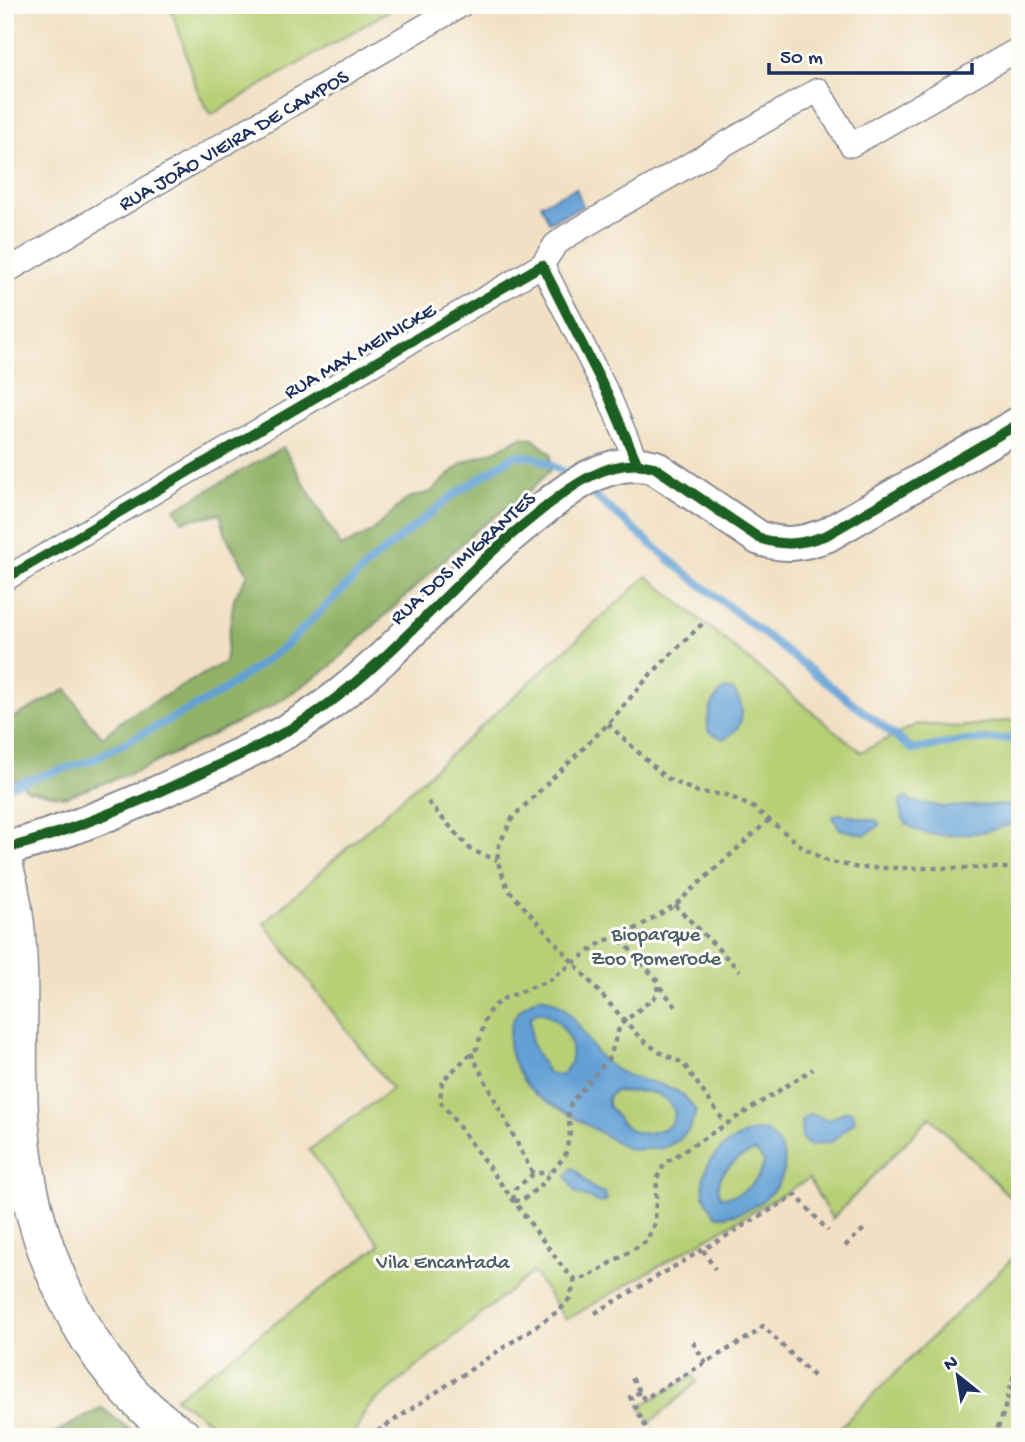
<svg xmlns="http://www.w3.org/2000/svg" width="1025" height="1442" font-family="'Gochi Hand',sans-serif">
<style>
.green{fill:#b7cf74;stroke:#697f69;stroke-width:2}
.forest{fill:#91b266;stroke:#567062;stroke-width:2}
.water{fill:#64a1d5;stroke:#40689a;stroke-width:2;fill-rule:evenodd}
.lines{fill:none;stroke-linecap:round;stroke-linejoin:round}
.stream{stroke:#64a1d5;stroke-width:8}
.street-casing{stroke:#868890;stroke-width:26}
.secondary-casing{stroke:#868890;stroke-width:37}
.primary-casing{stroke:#868890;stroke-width:40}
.path{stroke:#868890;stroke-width:4.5;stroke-dasharray:5 5;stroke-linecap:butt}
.street{stroke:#fff;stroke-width:23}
.secondary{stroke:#fff;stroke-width:33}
.primary{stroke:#fff;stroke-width:37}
.cycleway-casing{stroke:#fdfcf7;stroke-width:15}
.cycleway{stroke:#1b5e20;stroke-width:10}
.labels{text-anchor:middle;stroke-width:6;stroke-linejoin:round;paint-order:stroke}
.street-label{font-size:21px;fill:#1b2f5e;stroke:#fdfcf7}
.park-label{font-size:21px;fill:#4a5f65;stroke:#fdfcf7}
</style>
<rect width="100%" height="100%" fill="#fdfcf7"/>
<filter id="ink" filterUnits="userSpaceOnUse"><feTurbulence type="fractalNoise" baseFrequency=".0143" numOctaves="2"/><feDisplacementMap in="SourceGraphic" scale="14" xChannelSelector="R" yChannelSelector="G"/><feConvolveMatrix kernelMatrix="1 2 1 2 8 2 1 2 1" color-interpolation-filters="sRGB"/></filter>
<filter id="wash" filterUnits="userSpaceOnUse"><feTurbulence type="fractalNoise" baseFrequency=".00686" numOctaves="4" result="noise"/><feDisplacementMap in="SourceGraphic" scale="28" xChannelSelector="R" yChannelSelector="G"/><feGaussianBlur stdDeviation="1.57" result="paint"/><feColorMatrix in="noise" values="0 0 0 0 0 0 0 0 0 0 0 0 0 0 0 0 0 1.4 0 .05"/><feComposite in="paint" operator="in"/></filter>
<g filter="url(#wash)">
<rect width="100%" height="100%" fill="#f1e0c3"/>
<!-- green -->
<g class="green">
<path d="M168,5H399L211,115C186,79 188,42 168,5Z"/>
<polygon points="647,576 861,752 917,724 960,727 1020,719 1020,1207 930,1117 832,1219 809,1179 566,1320 533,1272 367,1408 353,1437 232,1437 175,1398 380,1245 309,1150 392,1089 264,923"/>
<polygon points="1020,1251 1020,1437 830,1437"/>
<polygon points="693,1376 697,1382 650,1423 640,1406"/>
</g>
<!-- forest -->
<g class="forest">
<polygon points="521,437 533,439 551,454 550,470 531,490 475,531 330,667 274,705 140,770 65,797 28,790 5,771 5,722 67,689 87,720 103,737 125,718 225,662 234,598 248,574 226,536 220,514 182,521 175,509 283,447 341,547 370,533 408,498 431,492 462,463 497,450"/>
<polygon points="102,1408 139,1437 47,1437"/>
</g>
<!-- water -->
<g class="water">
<polygon points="576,188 583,206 549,222 541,204"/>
<path d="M724,689L733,690C747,707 745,729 723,739L708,731C706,716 712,699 724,689Z"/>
<path d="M907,796L910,801L944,807L1020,804V822C992,831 897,855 900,802Z"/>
<polygon points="840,814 878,821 879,826 865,835 840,829 833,819 834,815"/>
<path d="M540,997C581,1004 580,1047 615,1069C646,1088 678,1077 696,1112L690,1128L679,1140L664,1148L630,1150L536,1095C506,1066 493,1016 540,997ZM539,1012C566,1017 584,1057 561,1075L548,1073L531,1043L530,1017ZM615,1091C643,1094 660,1084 675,1112L671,1125C638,1142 628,1133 608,1105V1097Z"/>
<polygon points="846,1111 853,1112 855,1121 833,1141 809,1146 802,1139 801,1121 810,1114 828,1120"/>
<path d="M764,1130C814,1165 763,1217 717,1216C681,1178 721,1135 764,1130ZM756,1151L764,1162C760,1182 742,1197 721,1197C709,1176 739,1156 756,1151Z"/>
<path d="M572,1168C587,1176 584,1188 605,1193L607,1200L601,1203L576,1193L566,1176Z"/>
</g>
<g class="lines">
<!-- stream -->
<g class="stream">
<polyline points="595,496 678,567 913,750 961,741 1020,738"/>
<polyline points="9,786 92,760 217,695 284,647 373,560 452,496 515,455 535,457 566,473"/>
</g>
</g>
</g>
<g filter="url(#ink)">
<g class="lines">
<!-- street casing -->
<g class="street-casing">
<g id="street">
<polyline points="542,265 555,245 567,236 818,90 851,145 1017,50"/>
<polyline points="5,272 461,5"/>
<polyline points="5,579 542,265 609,397 637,463"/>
</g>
</g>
<!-- secondary casing -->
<g class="secondary-casing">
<path id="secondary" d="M5,849C73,831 139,802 203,772C245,753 287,734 324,707C399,653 456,578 528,521C563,493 606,454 654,467L759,538C784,547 802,544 827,535L1020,423"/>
</g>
<!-- primary casing -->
<g class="primary-casing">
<path id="primary" d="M5,869C28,950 14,1038 20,1122C28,1239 82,1370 183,1437"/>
</g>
<!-- path -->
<g class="path">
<polyline points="702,624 649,676 608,724 513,817 499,845 497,860 508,889 641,1039 661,1053 683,1063 725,1123"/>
<polyline points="608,724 666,778 698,792 727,795 754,808 804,848 827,861 859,868 1020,868"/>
<polyline points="428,802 471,850 497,860"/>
<polyline points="769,820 675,905 635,929 602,942 550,980 505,998 495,1005 487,1014 477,1048 442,1081 440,1101 564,1269 575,1279 588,1277 647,1241 655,1222 657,1178 665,1163 813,1069"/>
<polyline points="675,905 740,971"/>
<polyline points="660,987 676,1007"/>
<polyline points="471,1053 533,1174"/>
<polyline points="513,1200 515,1189 533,1174 549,1172"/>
<polyline points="514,1201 523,1200 541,1185 565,1156 570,1133 568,1110 573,1100 610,1057 620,1025 657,995 658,981 618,936"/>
<polyline points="845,1246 864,1229"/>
<polyline points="703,1250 715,1269"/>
<polyline points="595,1313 796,1195 828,1231"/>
<polyline points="693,1342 706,1364"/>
<polyline points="632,1378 644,1399 754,1334 763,1326 814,1377"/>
<polyline points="640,1392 630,1397 651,1437"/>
<polyline points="369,1437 560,1310 570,1298 575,1279"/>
<path d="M993,1437C1007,1412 1009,1385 1020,1358"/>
</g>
<!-- street -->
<use href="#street" class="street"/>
<!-- secondary -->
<use href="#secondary" class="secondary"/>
<!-- primary -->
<use href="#primary" class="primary"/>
<!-- cycleway casing -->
<g class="cycleway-casing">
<g id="cycleway">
<polyline points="5,579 542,265 609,397 637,463"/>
<path d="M5,849C73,831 139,802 203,772C245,753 287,734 324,707C399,653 456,578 528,521C563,493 606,454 654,467L759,538C784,547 802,544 827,535L1020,423"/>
</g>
</g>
<!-- cycleway -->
<use href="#cycleway" class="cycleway"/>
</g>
</g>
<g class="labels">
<!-- street labels -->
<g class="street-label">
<text transform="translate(233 139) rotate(-30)" y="7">RUA JOÃO VIEIRA DE CAMPOS</text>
<text transform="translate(359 350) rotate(-30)" y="7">RUA MAX MEINICKE</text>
<text transform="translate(462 557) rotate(-42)" y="7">RUA DOS IMIGRANTES</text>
</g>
<!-- park labels -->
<g class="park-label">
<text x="656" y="940">Bioparque<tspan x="656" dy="24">Zoo Pomerode</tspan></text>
<text x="443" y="1268">Vila Encantada</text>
</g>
</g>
<!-- margin -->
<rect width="1025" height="1442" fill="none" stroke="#fdfcf7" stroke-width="28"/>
<!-- north arrow -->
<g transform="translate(958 1376) rotate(330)" stroke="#fdfcf7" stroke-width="5" paint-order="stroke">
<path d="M0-5L12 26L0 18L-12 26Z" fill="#1b2f5e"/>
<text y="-10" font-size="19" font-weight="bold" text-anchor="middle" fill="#1b2f5e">N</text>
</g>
<!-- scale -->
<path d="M769 63v10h203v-10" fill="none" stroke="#1b2f5e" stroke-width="3.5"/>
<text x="780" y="63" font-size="21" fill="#1b2f5e" stroke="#fdfcf7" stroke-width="5" paint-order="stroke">50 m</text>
</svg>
